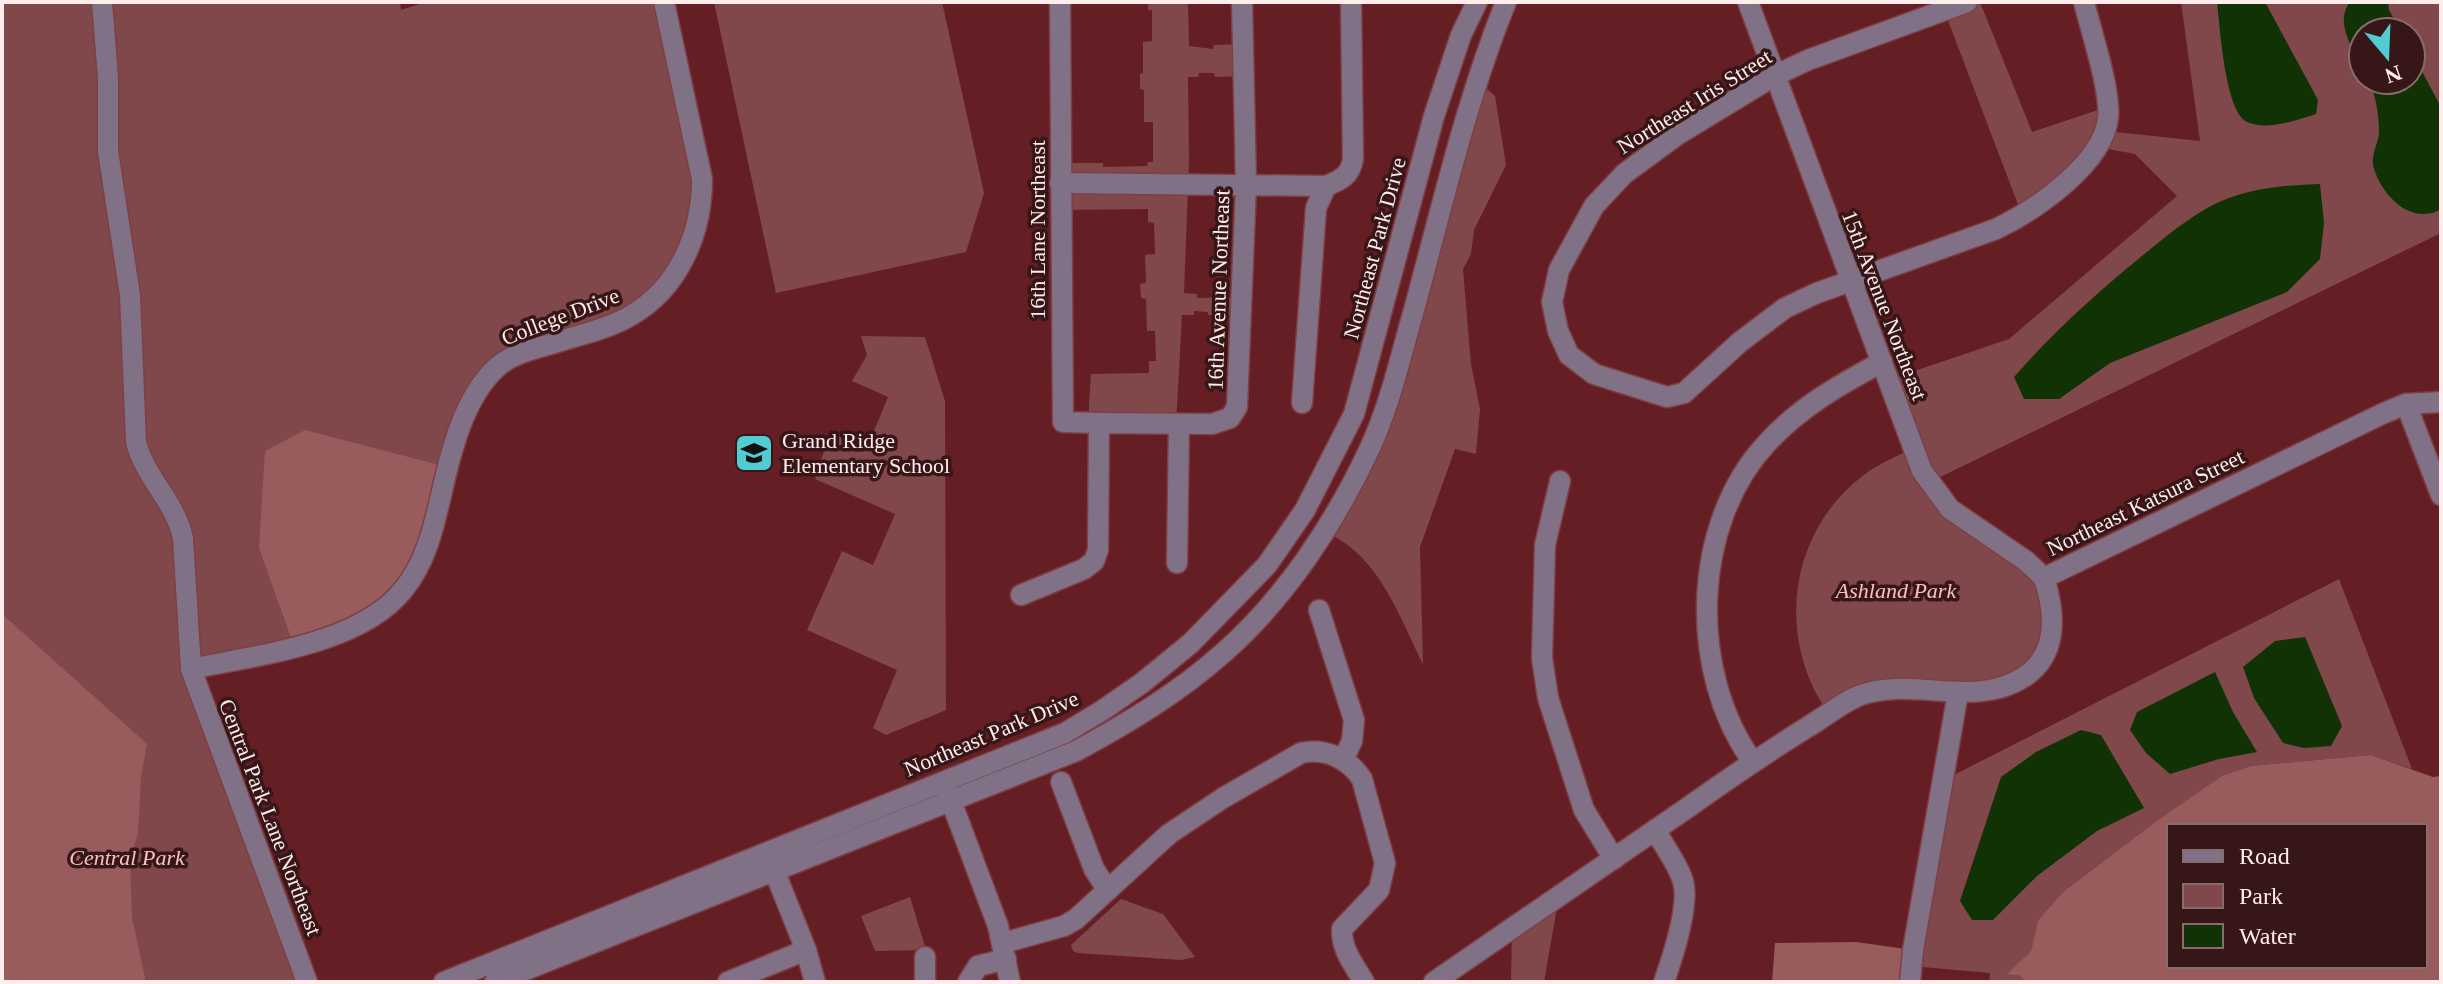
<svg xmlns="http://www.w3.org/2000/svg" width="2443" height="984" font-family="'Times New Roman',serif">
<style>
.green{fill:#80484a;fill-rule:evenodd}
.forest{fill:#995c5d;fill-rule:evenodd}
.water{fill:#113204}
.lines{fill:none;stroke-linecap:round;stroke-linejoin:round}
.minor-casing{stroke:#7e3f45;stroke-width:23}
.tertiary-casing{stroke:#7e3f45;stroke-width:23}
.minor{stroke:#817186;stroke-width:20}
.tertiary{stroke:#817186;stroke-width:20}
.labels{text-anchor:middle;stroke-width:7;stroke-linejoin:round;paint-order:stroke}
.street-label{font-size:22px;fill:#ffecec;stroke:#371618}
.poi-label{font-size:22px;fill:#ffecec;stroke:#371618;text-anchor:start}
.park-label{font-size:22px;font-style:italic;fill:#f9c0c0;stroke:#371618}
</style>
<rect width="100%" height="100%" fill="#661e25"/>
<!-- green -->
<g class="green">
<polygon points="2,2 400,2 401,10 426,2 664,2 702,205 650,301 507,359 451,452 294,646 192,669 308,982 2,982"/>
<polygon points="714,2 942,2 984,193 966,252 776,293"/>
<polygon points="1148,2 1188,2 1189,46 1213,49 1214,45 1243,44 1244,76 1215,77 1214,73 1199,73 1198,77 1188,77 1189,160 1184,293 1197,294 1197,298 1242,297 1242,315 1208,315 1208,312 1194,311 1194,315 1182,315 1176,424 1088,423 1091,374 1149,373 1149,361 1156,361 1155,331 1147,331 1146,299 1141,298 1140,284 1146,283 1145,255 1155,254 1154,223 1148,222 1148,209 1060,210 1060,163 1103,163 1103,167 1147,166 1148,162 1153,162 1153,122 1144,122 1144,90 1140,89 1140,74 1143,73 1143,42 1152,41 1152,10 1148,10"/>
<path d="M1967,2H1980L2032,132L2107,107L2106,131L2200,141L2181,2H2441V233L1930,482L2044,578L2049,646L2006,685L1906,688L1829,714C1776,640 1788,535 1860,478C1876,465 1895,457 1913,448L1888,380L2009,339L2177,196L2135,154L2098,147L2022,215L1944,10ZM2363,32H2411V80H2363Z"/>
<path d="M1478,81L1495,96L1506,165L1474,230L1471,254L1463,269L1471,364L1480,409L1476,454L1455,449L1420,547L1423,664C1398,614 1379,554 1323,531L1371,446Z"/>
<polygon points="861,336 925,337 945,401 946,710 886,735 873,728 897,670 807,630 842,551 873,565 895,514 815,479 830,433 867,448 888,397 852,381 867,355"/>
<polygon points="2339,579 2412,769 2371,755 2251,766 2223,776 2155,822 2063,892 2038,920 2031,951 2008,974 2022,976 2025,982 1989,982 1990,973 1911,966 1942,781"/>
<polygon points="1559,896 1544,982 1511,982 1512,928"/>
<polygon points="910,897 926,950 875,951 861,916"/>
<polygon points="1121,899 1163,914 1195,957 1181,960 1078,953 1073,951 1071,945"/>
</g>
<!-- forest -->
<g class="forest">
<polygon points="305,430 447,467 403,591 294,646 259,548 265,451"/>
<polygon points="2,614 147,744 141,777 138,833 130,861 132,918 146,982 2,982"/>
<path d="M2371,755L2433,777L2441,776V982H2025L2021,976L2007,974L2031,951L2038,920L2063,892L2155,822L2222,776L2251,766ZM2425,826V966H2169V826Z"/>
<polygon points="1856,942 1913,950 1910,982 1772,982 1775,943"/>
</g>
<!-- water -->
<g class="water">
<path d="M2217,2H2265L2318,100L2316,114C2297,120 2266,131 2247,122C2225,112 2220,27 2217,2Z"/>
<path d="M2350,2H2388L2389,10L2401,32H2363V69C2353,49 2334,22 2350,2Z"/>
<path d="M2411,51L2441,107V209C2411,227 2380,194 2373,165C2371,153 2380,141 2379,129C2379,115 2375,93 2369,80H2411Z"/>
<path d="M2320,184L2324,223L2320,259L2287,292L2110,363L2059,399H2024L2014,377C2055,330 2100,290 2148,251C2173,231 2199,209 2229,198C2259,187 2289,185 2320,184Z"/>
<polygon points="2305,637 2342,726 2331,746 2304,748 2283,743 2254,698 2243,667 2275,641"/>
<polygon points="2215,672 2233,712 2257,752 2219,759 2170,774 2146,753 2130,730 2137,712"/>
<polygon points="2081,730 2101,735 2144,808 2097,831 2037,876 1993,920 1972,920 1960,901 2001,777 2036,752"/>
</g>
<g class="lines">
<!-- minor casing -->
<g class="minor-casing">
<g id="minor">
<path d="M102,2L108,78V151L130,295L136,442C145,478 175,501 183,538L191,669L307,982"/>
<polyline points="1060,2 1063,422 1099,423"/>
<polyline points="1748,2 1922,471 1950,509 2026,561 2044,578"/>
<path d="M1967,2L1808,60L1774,76L1677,135L1624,174L1594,206L1559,270L1552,302L1558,331L1569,355L1594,374L1667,397L1684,393L1740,342L1785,308L1817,293L1996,229C2035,210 2103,164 2108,118C2111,91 2091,31 2084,2"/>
<path d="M1060,183L1326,186C1341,180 1350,176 1353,159L1351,2"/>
<polyline points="1302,403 1316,208 1326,186"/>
<polyline points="2406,404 2441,495"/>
<polyline points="1560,481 1545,545 1542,658 1548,698 1584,810 1614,859"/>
<polyline points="1177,563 1179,424"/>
<polyline points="1021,595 1084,569 1094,561 1098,550 1099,423 1212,424 1230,418 1237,407 1246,185 1242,2"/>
<polyline points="1319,610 1354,720 1352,741 1343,760"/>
<path d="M191,669C255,655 359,645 403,590C429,559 436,516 445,478C454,440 467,396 495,369C512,352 539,348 561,341C583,334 610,328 630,316C679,288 702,233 702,179L664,2"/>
<path d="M1753,762C1688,673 1691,524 1767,443C1800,407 1839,385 1882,362"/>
<polyline points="1061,782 1094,869 1107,889"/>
<polyline points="945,785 998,926 1010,982"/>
<path d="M1655,830C1664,846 1678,864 1683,881C1690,905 1672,959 1664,982"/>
<polyline points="768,855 806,950 815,982"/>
<path d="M1003,943L1064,926L1076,919L1169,834L1223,798L1301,753C1325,747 1349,759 1362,779L1385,863L1379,890L1342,929C1341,949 1354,965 1364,982"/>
<polyline points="728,982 806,950"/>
<polyline points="925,982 925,957"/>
<polyline points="968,982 978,966 1006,959"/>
<path d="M1434,982C1519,923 1605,865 1690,806C1728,779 1766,753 1806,728C1823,718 1840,704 1858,696C1912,675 1972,710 2024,677C2059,654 2055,612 2044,578L2384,413L2406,404L2441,402"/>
<polyline points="1910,982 1913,950 1958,693"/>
</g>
</g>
<!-- tertiary casing -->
<g class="tertiary-casing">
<g id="tertiary">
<polyline points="444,982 1065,733 1103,710 1142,683 1191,643 1267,565 1305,510 1354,414 1434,116 1461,35 1477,2"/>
<path d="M495,982L1076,751C1128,723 1178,693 1222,654C1285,599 1335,523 1370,448C1390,405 1401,355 1414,310C1442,207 1466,101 1506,2"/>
</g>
</g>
<!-- minor -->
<use href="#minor" class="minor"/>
<!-- tertiary -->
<use href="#tertiary" class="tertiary"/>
</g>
<!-- icons -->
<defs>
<g id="school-square" transform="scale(2)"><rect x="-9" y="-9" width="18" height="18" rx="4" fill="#51ccd1" stroke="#371618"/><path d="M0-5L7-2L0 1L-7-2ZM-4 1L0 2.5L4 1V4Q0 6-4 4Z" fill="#111"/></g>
</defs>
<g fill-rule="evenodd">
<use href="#school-square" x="754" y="453"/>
</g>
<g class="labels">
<!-- street labels -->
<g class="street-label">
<text transform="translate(1694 101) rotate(-32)" y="8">Northeast Iris Street</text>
<text transform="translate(1037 230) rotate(-90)" y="8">16th Lane Northeast</text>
<text transform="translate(1374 248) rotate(-75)" y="8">Northeast Park Drive</text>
<text transform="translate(1218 290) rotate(-88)" y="8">16th Avenue Northeast</text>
<text transform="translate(1885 305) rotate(69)" y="8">15th Avenue Northeast</text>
<text transform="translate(560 316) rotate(-21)" y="8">College Drive</text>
<text transform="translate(2145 502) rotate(-26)" y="8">Northeast Katsura Street</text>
<text transform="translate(991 733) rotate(-23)" y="8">Northeast Park Drive</text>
<text transform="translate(271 817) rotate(69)" y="8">Central Park Lane Northeast</text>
</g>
<!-- poi labels -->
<g class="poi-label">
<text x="782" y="448">Grand Ridge<tspan x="782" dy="25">Elementary School</tspan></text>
</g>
<!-- park labels -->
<g class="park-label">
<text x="1896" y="598">Ashland Park</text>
<text x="127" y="865">Central Park</text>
</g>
</g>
<!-- border -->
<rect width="2443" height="984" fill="none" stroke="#ffecec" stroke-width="8"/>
<!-- legend -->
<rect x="2167" y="824" width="260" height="144" fill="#371618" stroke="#876c6d" stroke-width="2"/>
<rect x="2183" y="850" width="40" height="12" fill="#817186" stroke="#876c6d" stroke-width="2"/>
<text x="2239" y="864" font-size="24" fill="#ffecec">Road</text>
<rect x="2183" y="884" width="40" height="24" fill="#80484a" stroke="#876c6d" stroke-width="2"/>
<text x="2239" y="904" font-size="24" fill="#ffecec">Park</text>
<rect x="2183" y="924" width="40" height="24" fill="#113204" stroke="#876c6d" stroke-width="2"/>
<text x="2239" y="944" font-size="24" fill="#ffecec">Water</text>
<!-- north arrow -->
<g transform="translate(2387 56) rotate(161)"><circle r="38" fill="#371618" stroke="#876c6d" stroke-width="2"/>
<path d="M0-6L14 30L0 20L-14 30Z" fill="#51ccd1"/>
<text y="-12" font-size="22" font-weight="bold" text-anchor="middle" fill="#ffecec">N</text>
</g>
</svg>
